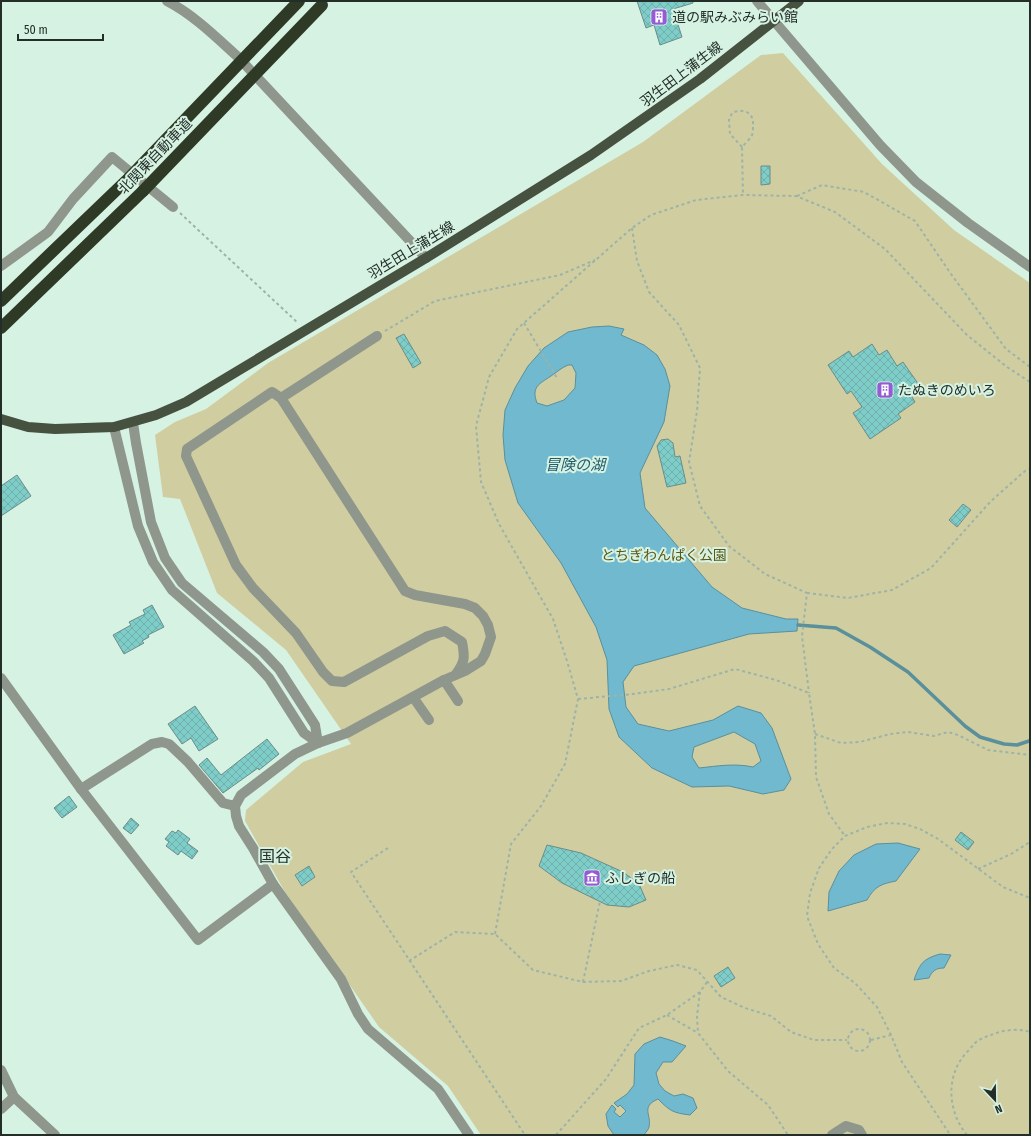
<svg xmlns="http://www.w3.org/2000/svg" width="1031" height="1136" font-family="'Fira Sans Condensed','Noto Sans JP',sans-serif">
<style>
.green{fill:#d0cea1}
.water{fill:#71b9ce;stroke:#5a8f9c;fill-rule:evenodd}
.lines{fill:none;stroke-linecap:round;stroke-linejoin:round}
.stream{stroke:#5a8f9c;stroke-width:3.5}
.building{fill:url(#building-cross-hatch);stroke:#6b8c89}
.path{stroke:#9db3a7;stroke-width:2;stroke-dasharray:3 3;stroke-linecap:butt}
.minor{stroke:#8f968c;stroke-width:10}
.major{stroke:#465140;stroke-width:10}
.highway{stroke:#2e3a26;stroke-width:12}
.highway-bridge{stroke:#2e3a26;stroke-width:12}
.labels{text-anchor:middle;stroke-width:4;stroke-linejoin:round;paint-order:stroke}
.poi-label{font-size:14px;fill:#232e28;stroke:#d6f2e3;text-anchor:start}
.street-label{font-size:14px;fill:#232e28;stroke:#d6f2e3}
.park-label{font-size:14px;fill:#5c5814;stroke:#d6f2e3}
.water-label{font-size:15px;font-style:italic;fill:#235d6d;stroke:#d6f2e3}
.quarter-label{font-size:16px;fill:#232e28;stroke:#d6f2e3}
</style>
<defs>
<pattern id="building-cross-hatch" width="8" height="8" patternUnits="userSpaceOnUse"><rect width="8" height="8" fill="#7fcdc8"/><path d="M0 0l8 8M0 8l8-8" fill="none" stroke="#6db0ac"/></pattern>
</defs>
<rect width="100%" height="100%" fill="#d6f2e3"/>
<!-- green -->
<polygon class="green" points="783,53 882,164 954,230 1030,283 1030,1135 481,1135 448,1086 379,1027 285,892 245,821 246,810 303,762 351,744 286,650 217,593 180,499 163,497 155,435 175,422 206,409 268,363 643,142 761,55"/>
<!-- water -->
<g class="water">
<path d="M609,326L624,329L621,335L644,345L657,355L665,369L670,386L664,422L640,473L645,508L712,587L742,608L786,619H798L797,631L749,634L634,666L623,682L626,707L638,724L669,731L713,720L738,706L761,713L772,728L791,779L784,790L763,794L729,786L692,787L652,768L619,737L609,709L607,660L596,627L561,563L518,503L505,460L503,435L505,410L515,388L528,366L544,348L568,332L592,327ZM568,365H572L576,373L575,388L564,400L547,406L537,403C531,387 539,384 551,376C557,372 561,368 568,365ZM734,732L755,744L761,761L753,767C734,763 718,766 699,768L692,757L694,747Z"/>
<path d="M898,843L920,849L896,881C881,884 875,886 867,900L828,911L829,892L839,871L854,855L876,844Z"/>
<path d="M940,954L951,955L944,968C936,968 932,971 929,978L914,980C920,963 923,959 940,954Z"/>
<path d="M660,1037L673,1041L686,1046L672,1062H663L656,1073L659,1084L665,1091L674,1096L683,1094L693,1098L697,1108L690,1115C673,1113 670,1111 658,1099C640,1107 652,1115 649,1127C649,1129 645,1133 644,1135H614L608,1126L606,1114L612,1105L616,1109L614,1112L620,1117L626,1111L620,1105L618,1107L614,1103L627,1094L634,1085L635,1054L644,1044Z"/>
</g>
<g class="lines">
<!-- stream -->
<polyline class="stream" points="798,625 836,628 870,647 908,672 965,726 980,737 1004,744 1017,745 1029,741"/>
</g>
<!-- building -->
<g class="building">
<polygon points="637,1 693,1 693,3 673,9 682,37 660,45 654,25 646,28"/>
<polygon points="761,166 770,166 770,184 761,185"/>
<polygon points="404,334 421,363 413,368 396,338"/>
<polygon points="872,344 879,355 887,350 897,366 903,362 919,385 909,392 915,402 898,414 901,418 870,439 853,413 862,407 851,391 847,394 828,365 849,351 853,357"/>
<polygon points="668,439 673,443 675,457 680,456 686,483 667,487 657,446 661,440"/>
<polygon points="17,475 31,496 1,516 1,486"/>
<polygon points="963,504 971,510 957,527 949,520"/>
<polygon points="152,605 164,627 148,635 149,637 142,641 144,643 124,654 113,635 131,625 129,622 145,614 143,610"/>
<polygon points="195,706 218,739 199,751 191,738 182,744 168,724"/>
<polygon points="267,739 279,754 259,770 258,768 223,793 199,765 207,758 221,775"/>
<polygon points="69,796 77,807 62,818 54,808"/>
<polygon points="131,818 139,825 131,834 123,828"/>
<polygon points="178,830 190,839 187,843 198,851 192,859 181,851 178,855 166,846 169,842 165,839 172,831 176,833"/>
<polygon points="961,832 974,842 968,850 955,840"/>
<polygon points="547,845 581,853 623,872 639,884 646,900 629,907 607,905 562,883 539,866"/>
<polygon points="309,866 315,877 302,886 295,875"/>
<polygon points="728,967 735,978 721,987 714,976"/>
</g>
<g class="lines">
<!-- path -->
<g class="path">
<path d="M742,147L730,134L729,120L732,113C743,108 754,112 753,125C753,128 753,133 752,135C750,139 745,144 742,147L743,195"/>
<polyline points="797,196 822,185 864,192 915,221 951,274 1006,349 1030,367"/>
<polyline points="180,213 298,323"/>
<polyline points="632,228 637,261 649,292 679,325 700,368 697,411 689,462 700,506 729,546 765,574 807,593 802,636 809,693"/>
<polyline points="524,323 557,378"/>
<polyline points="385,331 435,301 560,275 595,260"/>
<polyline points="807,593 848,598 892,590 931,568 991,501 1025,471 1030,469"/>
<polyline points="578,699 633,694 669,689 735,669 776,680 809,693 815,734 816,777 829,814 845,836"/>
<polyline points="815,734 841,743 860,742 890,734 908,732 934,736 948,732 958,735 988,750 1030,755"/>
<polyline points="388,848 351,872 525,1135"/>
<polyline points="978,869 1011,854 1030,842"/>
<polyline points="495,934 511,844 541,806 565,764 578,699 567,661 553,619 499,524 481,482 476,426 489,377 517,329 632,228 651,215 696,200 743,195 796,196 835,212 885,249 967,335 1007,367 1030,382"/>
<polyline points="409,961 455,932 495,934 533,970 583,982 621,981 649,971 677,965 697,970 721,997 745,1008 771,1016 791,1032 814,1040 847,1040"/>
<polyline points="583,982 600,901"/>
<polyline points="700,992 697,1016 698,1033 728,1071 768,1105 788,1135"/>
<polyline points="667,1015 698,1033"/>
<circle cx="859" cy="1040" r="11"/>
<polyline points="871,1040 891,1035"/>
<polyline points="949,1133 902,1062 891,1035 877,1007 855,983 834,968 818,944 807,916 810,893 819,868 832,849 845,836 867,827 887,823 905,824 920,829 938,839 1003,887 1030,898"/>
<polyline points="556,1135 606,1079 639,1028 667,1015 700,992 707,982"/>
<path d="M967,1135C947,1111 945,1074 968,1051C972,1047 975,1042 979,1040C983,1038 987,1036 991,1035C1002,1030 1018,1028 1030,1032"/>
</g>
<!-- minor -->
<g class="minor">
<path d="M167,1C194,15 216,37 238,57L426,258"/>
<polyline points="757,1 880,145 916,182 968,223 1030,267"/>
<polyline points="1,266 48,232 73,199 112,157 173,207"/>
<polyline points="281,398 377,336"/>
<polyline points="133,423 136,443 151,522 165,558 182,583 263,652 279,669 315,725 318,743"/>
<polyline points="114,427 138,526 153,562 172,590 253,661 269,678 304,733 318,743"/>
<path d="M456,674C465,662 465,657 462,642L445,631L428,636L344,682L332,681L323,672L296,633L253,588L236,565L186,456L187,449L272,392L281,398L405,591L415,595L465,604L475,608L483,616L488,625L491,637L485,654L481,661L465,671L444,680L347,733L318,743L295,754L241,795L235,806L236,816L239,826L253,848L273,884L341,979L358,1014L368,1029L438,1089L469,1135"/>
<polyline points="1,678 81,789 198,940 273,884"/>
<polyline points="444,680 458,701"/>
<polyline points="413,697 429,720"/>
<polyline points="81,789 152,744 162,742 169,744 188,762 223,803 235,806"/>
<polyline points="1,1070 14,1097 55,1135"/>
<polyline points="1,1109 14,1097"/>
<polyline points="832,1135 846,1126 859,1130 862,1135"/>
</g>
<!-- major -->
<polyline class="major" points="1,419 28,427 55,429 114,427 156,415 186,402 426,258 591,155 700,79 799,1"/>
<!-- highway -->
<g class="highway">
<polyline points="1,301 129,178"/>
<polyline points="1,328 143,191"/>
</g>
<!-- highway-bridge -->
<g class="highway-bridge">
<polyline points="129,178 299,1"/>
<polyline points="143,191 322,5"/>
</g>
</g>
<!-- icons -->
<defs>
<g id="building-square" transform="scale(0.9)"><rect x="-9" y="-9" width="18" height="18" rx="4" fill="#945cd4" stroke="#d6f2e3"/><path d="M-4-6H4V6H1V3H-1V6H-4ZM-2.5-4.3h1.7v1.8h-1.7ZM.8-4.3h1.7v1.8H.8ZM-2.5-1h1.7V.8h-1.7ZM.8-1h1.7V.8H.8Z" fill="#fff"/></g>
<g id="museum-square" transform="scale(0.9)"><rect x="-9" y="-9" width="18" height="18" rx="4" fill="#945cd4" stroke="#d6f2e3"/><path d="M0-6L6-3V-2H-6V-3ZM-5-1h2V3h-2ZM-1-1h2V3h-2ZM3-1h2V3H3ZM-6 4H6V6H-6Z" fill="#fff"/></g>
</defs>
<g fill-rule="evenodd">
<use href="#building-square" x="659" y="17"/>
<use href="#building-square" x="885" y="390"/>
<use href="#museum-square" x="592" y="878"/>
</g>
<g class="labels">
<!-- poi labels -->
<g class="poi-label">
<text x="672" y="22">道の駅みぶみらい館</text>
<text x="898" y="395">たぬきのめいろ</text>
<text x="605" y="883">ふしぎの船</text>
</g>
<!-- street labels -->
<g class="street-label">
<text transform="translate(681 74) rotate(-37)" y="5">羽生田上蒲生線</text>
<text transform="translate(155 156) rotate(-46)" y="5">北関東自動車道</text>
<text transform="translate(411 250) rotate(-31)" y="5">羽生田上蒲生線</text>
</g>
<!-- park labels -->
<g class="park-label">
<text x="664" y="560">とちぎわんぱく公園</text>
</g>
<!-- water labels -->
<g class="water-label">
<text x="575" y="470">冒険の湖</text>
</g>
<!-- quarter labels -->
<g class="quarter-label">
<text x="275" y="862">国谷</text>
</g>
</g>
<!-- border -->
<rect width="1031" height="1136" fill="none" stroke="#232e28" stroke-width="4"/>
<!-- north arrow -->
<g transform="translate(995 1100) rotate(158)" stroke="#d6f2e3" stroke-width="3" paint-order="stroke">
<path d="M0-3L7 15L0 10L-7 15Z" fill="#232e28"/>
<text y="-6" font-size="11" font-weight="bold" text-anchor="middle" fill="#232e28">N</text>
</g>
<!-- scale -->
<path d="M18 34v6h85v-6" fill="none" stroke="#232e28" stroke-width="2"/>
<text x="24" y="34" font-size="12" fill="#232e28" stroke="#d6f2e3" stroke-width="3" paint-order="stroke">50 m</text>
</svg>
